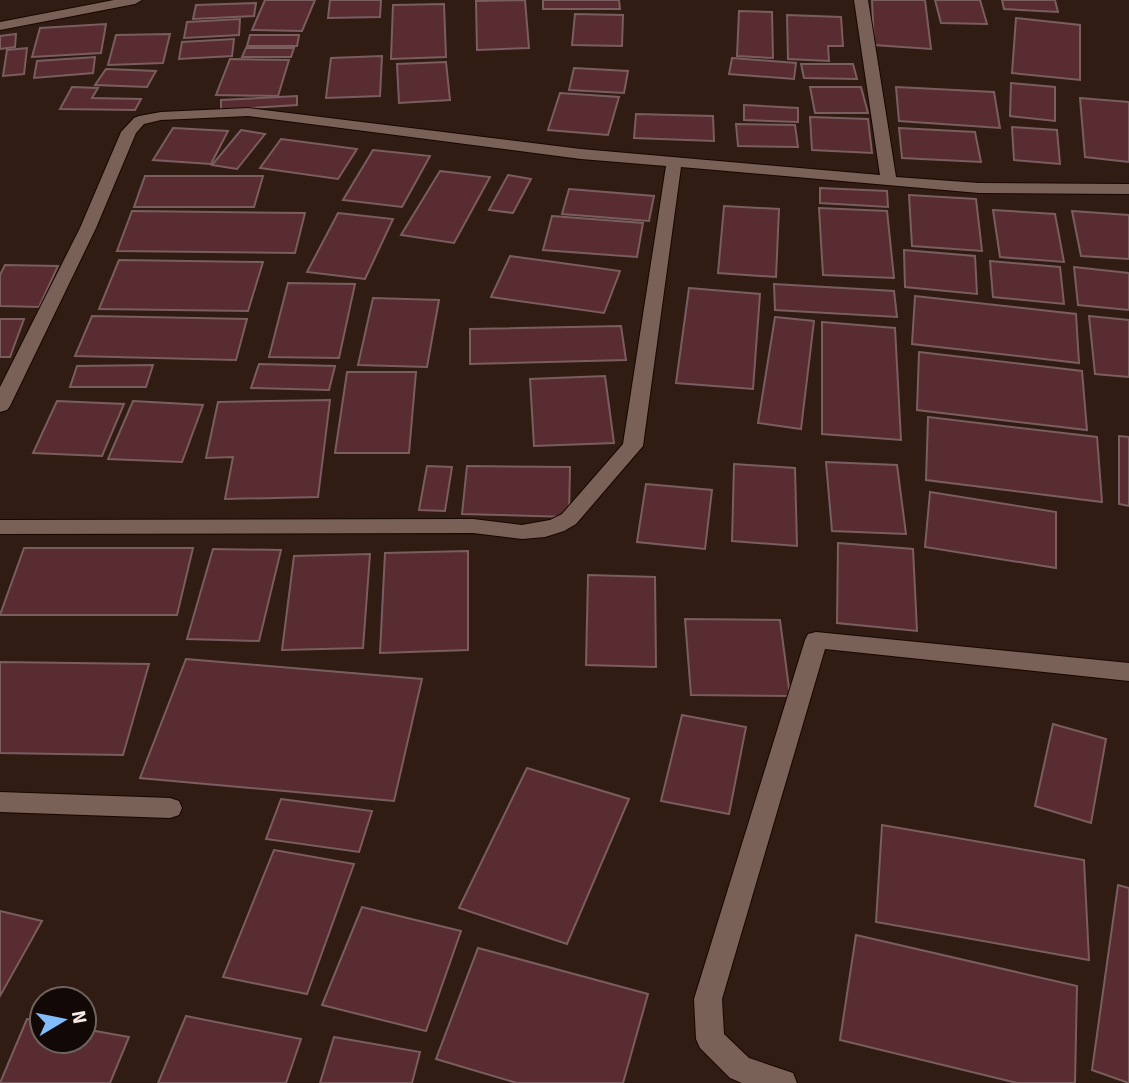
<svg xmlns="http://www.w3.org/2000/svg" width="1129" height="1083" font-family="Signika,sans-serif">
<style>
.building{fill:#582c31;stroke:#795d5f;stroke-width:2}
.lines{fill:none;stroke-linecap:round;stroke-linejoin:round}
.street-casing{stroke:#180602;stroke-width:2}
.street{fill:#7a6157;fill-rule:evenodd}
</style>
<rect width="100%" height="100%" fill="#311c13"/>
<!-- building -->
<g class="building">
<polygon points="265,0 315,0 302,31 252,30"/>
<polygon points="330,0 381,0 380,17 328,18"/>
<polygon points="525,0 529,48 477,50 476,1"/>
<polygon points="543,0 619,0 620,9 543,9"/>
<polygon points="872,0 925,0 931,49 874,45"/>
<polygon points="935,0 980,0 987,24 941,23"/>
<polygon points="1002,0 1055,0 1058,12 1004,9"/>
<polygon points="256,3 254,16 193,19 196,5"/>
<polygon points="444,4 446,57 391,59 393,5"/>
<polygon points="739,11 772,12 773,58 737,56"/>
<polygon points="575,14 623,15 622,46 572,45"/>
<polygon points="787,15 841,17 843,46 828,46 829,61 788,59"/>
<polygon points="1016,18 1080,25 1080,80 1012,73"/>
<polygon points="240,19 239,35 184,38 187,22"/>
<polygon points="106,24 101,53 32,57 40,28"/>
<polygon points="16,34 15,47 0,49 0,36"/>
<polygon points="170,34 163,63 108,65 116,35"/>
<polygon points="250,35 299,35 297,46 247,46"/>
<polygon points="234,39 232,56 179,59 182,42"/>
<polygon points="27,48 24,74 3,76 7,50"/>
<polygon points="246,48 294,48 291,57 242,57"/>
<polygon points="382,56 380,96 326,98 331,58"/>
<polygon points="95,57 93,73 34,78 37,61"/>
<polygon points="732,58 796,63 794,79 729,74"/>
<polygon points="230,59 289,60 278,96 216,95"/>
<polygon points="446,62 450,100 399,103 397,64"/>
<polygon points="801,64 853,64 857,79 804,78"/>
<polygon points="574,68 628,71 624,93 569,90"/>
<polygon points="106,69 156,71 147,87 95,85"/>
<polygon points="1011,83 1055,87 1055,121 1010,116"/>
<polygon points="72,87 98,88 92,98 141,99 135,110 60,109"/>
<polygon points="810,87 861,87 868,113 815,113"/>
<polygon points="896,87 994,92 1000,128 899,121"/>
<polygon points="560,93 619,97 608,135 548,130"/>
<polygon points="297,96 297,105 221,110 221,100"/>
<polygon points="1080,98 1129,102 1129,162 1085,157"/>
<polygon points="744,105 798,108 798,122 744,120"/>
<polygon points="636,114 713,116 714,141 634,138"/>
<polygon points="810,117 868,119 872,153 812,150"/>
<polygon points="736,124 795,125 798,147 738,146"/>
<polygon points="1012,127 1057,130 1060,164 1014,160"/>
<polygon points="173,128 228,131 211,164 153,160"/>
<polygon points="899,128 975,132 981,162 902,158"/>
<polygon points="241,130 265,134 237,169 212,165"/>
<polygon points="281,139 357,149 338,179 260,168"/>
<polygon points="373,150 430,156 402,207 343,200"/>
<polygon points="440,171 490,177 454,243 401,235"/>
<polygon points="508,175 531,179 513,213 489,210"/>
<polygon points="145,176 263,176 254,207 134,207"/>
<polygon points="820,188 887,191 888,207 820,203"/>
<polygon points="569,189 654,196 649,221 562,214"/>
<polygon points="909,195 976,199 982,251 912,246"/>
<polygon points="724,206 779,209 776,277 718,273"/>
<polygon points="819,208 887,211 894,278 823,275"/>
<polygon points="993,210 1055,214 1064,262 1000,257"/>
<polygon points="132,211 305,213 295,253 117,251"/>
<polygon points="1072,211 1129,215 1129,259 1081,256"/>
<polygon points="338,213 393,219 365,279 307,272"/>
<polygon points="552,216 643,223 637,257 543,250"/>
<polygon points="904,250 975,256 977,294 905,287"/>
<polygon points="510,256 620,271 604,313 491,297"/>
<polygon points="119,260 263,262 248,311 99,309"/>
<polygon points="990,261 1060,267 1064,304 993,297"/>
<polygon points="5,265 58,266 39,307 0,306 0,275"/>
<polygon points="1074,267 1129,273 1129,310 1078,305"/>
<polygon points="288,283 355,284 339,358 269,357"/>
<polygon points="774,284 894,291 897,317 775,310"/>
<polygon points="689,288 760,294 753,389 676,383"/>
<polygon points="915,296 1076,314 1079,363 912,344"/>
<polygon points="373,298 439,300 427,367 358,365"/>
<polygon points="92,316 247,319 236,360 75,356"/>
<polygon points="1089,316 1129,320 1129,377 1095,374"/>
<polygon points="775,317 814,321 801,429 758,423"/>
<polygon points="0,319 24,319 10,357 0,357"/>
<polygon points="822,322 895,328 901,440 822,434"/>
<polygon points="621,326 626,360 470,364 470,329"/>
<polygon points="919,352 1082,371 1087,430 917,410"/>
<polygon points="259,364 335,366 329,390 251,388"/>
<polygon points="153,365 146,387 70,387 77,366"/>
<polygon points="347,372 416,372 409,453 335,453"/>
<polygon points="605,376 614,443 534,446 530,379"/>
<polygon points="330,400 318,497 225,499 233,457 206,458 218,402"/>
<polygon points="57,401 124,404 102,456 33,453"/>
<polygon points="133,401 203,405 182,462 108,459"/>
<polygon points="928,417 1097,437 1102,502 926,480"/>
<polygon points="1119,436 1129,437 1129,506 1119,504"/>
<polygon points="826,462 897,465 906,534 832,531"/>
<polygon points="734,464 795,468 797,546 732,541"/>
<polygon points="427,466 452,467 445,511 419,510"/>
<polygon points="467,466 570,467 569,517 462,514"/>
<polygon points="646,484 712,490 705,549 637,542"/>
<polygon points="930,492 1056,512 1056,568 925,547"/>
<polygon points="838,543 913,549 917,631 837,623"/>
<polygon points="24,548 193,548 177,615 0,615"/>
<polygon points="213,549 281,550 259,641 187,639"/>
<polygon points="468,551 468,650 380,653 385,553"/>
<polygon points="370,554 363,648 282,650 294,556"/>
<polygon points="588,575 655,577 656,667 586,665"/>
<polygon points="685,619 780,620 790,696 691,695"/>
<polygon points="186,659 422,679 394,801 140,778"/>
<polygon points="0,662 149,664 123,755 0,753"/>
<polygon points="682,715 746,727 729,814 661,801"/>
<polygon points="1053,724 1106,739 1091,823 1035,806"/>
<polygon points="527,768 629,799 567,944 459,908"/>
<polygon points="281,799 372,811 359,852 266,839"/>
<polygon points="882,825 1084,860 1089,960 876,922"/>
<polygon points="274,850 354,864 307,994 223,977"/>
<polygon points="1118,885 1129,888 1129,1083 1092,1070"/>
<polygon points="362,907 461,931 426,1031 322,1005"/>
<polygon points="0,911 42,921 0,996"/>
<polygon points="856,935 1077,986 1075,1083 1017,1083 840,1040"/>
<polygon points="478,948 648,994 623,1083 517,1083 436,1059"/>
<polygon points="186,1016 301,1039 286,1083 158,1083"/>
<polygon points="27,1019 42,1022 42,1041 84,1041 84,1029 129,1037 110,1083 0,1083"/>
<polygon points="334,1037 420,1052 412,1083 320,1083"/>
</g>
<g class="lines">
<!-- street casing -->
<g class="street-casing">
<g id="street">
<polygon points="114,0 142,0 135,4 0,30 0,22"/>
<polygon points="854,0 868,0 896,177 979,183 1129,184 1129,194 979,193 681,167 643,446 576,524 564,531 545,537 522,539 473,533 0,534 0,520 473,519 522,525 550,520 562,514 623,444 666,166 581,159 248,116 161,120 144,124 136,133 96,228 10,406 7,410 0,412 0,387 80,228 121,132 134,118 139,116 161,112 248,108 581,149 880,175"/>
<polygon points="816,632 1129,663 1129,681 825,649 722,999 724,1034 749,1058 793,1073 797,1083 742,1083 730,1078 700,1048 696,1039 694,999 805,640 808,634"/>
<polygon points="0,792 170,798 179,801 182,808 179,815 170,818 0,812"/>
</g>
</g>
<!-- street -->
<use href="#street" class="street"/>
</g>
<!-- north arrow -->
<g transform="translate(63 1020) rotate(80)"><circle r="33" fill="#120906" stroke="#6e635e" stroke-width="2"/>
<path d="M0-5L12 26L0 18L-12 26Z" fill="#82bcfa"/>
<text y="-10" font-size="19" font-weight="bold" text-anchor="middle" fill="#f8e9e3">N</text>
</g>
</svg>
